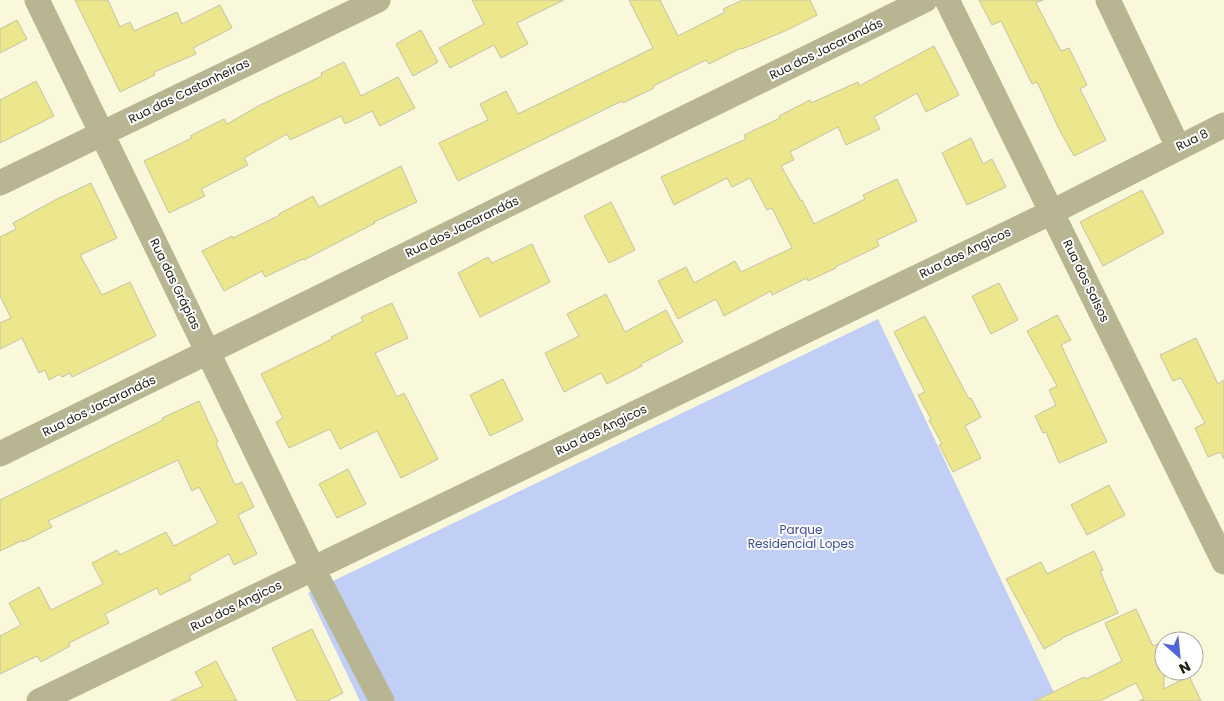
<svg xmlns="http://www.w3.org/2000/svg" width="1224" height="701" font-family="Poppins,sans-serif">
<style>
.green{fill:#c1cef6}
.building{fill:#ece68d;stroke:#c4c3a7}
.lines{fill:none;stroke-linecap:round;stroke-linejoin:round}
.minor{stroke:#b8b692;stroke-width:25}
.labels{text-anchor:middle;stroke-width:4;stroke-linejoin:round;paint-order:stroke}
.street-label{font-size:12px;fill:#222217;stroke:#fff}
.park-label{font-size:12px;fill:#394ba1;stroke:#fff}
</style>
<rect width="100%" height="100%" fill="#f9f8da"/>
<!-- green -->
<polygon class="green" points="878,319 1058,701 360,701 308,593"/>
<!-- building -->
<g class="building">
<polygon points="75,0 108,0 120,27 130,22 134,31 177,12 182,24 220,5 232,28 193,48 196,54 154,72 155,75 120,92"/>
<polygon points="472,0 564,0 517,23 528,44 501,58 494,45 450,68 439,48 484,24"/>
<polygon points="629,0 660,0 678,36 725,12 723,9 743,0 810,0 817,15 785,31 742,49 741,48 709,64 706,60 653,86 654,88 623,103 622,101 458,181 439,143 488,120 480,104 506,91 518,114 653,48"/>
<polygon points="979,0 1043,0 1036,3 1061,51 1069,48 1087,85 1080,89 1106,140 1074,156 1058,127 1037,82 1032,84 1001,21 992,25"/>
<polygon points="17,20 27,39 0,53 0,29"/>
<polygon points="421,30 438,62 413,76 396,44"/>
<polygon points="934,46 959,95 926,112 917,93 874,117 880,129 846,145 838,127 790,152 794,160 781,166 801,201 802,200 814,224 865,199 863,195 897,179 917,221 877,240 879,246 835,267 836,268 808,281 807,278 772,295 771,291 724,316 716,299 678,319 658,281 686,267 694,283 735,261 741,272 792,248 772,208 767,210 750,178 732,187 727,178 674,205 661,177 746,139 744,135 780,118 779,116 810,100 811,103 858,82 859,86"/>
<polygon points="344,62 361,96 398,77 415,108 380,126 372,111 345,124 341,116 290,140 287,134 244,158 248,165 201,189 205,196 169,213 144,161 192,138 190,136 224,119 227,124 260,105 322,76 321,73"/>
<polygon points="36,81 54,116 0,143 0,100"/>
<polygon points="971,138 983,164 992,159 1006,187 967,205 942,153"/>
<polygon points="401,166 417,202 374,222 375,223 304,260 303,259 265,277 262,271 224,291 202,251 232,236 233,238 280,215 279,214 313,196 319,207"/>
<polygon points="91,183 117,238 80,255 102,295 130,282 156,336 72,377 70,373 62,377 60,374 49,380 45,370 39,373 22,338 0,349 0,323 11,318 0,296 0,237 16,229 13,223 57,199"/>
<polygon points="1142,190 1164,233 1103,266 1080,222"/>
<polygon points="611,202 635,250 609,263 584,216"/>
<polygon points="532,244 550,282 480,317 458,273 488,257 492,263"/>
<polygon points="999,283 1018,320 991,334 972,296"/>
<polygon points="606,294 625,332 666,310 683,342 641,364 642,366 607,384 601,373 564,392 545,353 579,336 567,314"/>
<polygon points="392,303 408,338 375,353 397,397 404,393 438,459 401,478 377,431 340,449 330,429 289,448 276,422 283,418 261,374 332,339 331,337 363,321 361,317"/>
<polygon points="1057,315 1071,340 1061,345 1107,442 1059,463 1046,432 1043,433 1035,416 1056,405 1049,390 1057,386 1027,331"/>
<polygon points="925,316 969,399 971,398 981,417 965,426 981,458 953,472 939,445 942,444 929,420 931,419 918,395 925,392 894,332"/>
<polygon points="1196,338 1218,384 1224,380 1224,459 1220,452 1208,457 1195,428 1205,423 1181,378 1173,381 1160,355"/>
<polygon points="503,379 523,420 490,436 470,395"/>
<polygon points="199,401 218,442 216,443 235,485 242,482 254,507 238,515 257,554 234,565 229,554 189,576 191,580 160,595 157,588 105,614 109,623 69,643 70,646 41,662 37,656 0,674 0,636 21,625 9,603 39,587 51,610 103,584 92,563 117,550 120,555 166,532 174,546 218,523 199,487 192,491 178,460 48,521 52,527 23,542 23,540 0,551 0,500 163,420 162,418"/>
<polygon points="348,469 366,504 337,518 319,484"/>
<polygon points="1109,485 1125,515 1087,535 1071,505"/>
<polygon points="1094,551 1103,570 1100,571 1118,613 1062,638 1062,639 1044,649 1006,579 1041,562 1047,574"/>
<polygon points="1136,609 1153,646 1164,641 1164,689 1189,676 1201,701 1139,701 1144,699 1136,683 1100,701 1035,701 1084,677 1086,679 1122,661 1105,623"/>
<polygon points="312,629 343,693 327,701 297,701 272,648"/>
<polygon points="216,661 237,701 170,701 203,686 195,672"/>
</g>
<g class="lines">
<!-- minor -->
<g class="minor">
<polyline points="37,0 313,569 382,701"/>
<polyline points="947,0 1224,562"/>
<polyline points="1108,0 1178,147"/>
<polyline points="0,183 378,0"/>
<polyline points="0,454 925,0"/>
<polyline points="39,701 1052,212 1224,125"/>
</g>
</g>
<g class="labels">
<!-- street labels -->
<g class="street-label">
<text transform="translate(826 49) rotate(-26)" y="4">Rua dos Jacarandás</text>
<text transform="translate(189 91) rotate(-26)" y="4">Rua das Castanheiras</text>
<text transform="translate(1192 140) rotate(-26)" y="4">Rua 8</text>
<text transform="translate(462 227) rotate(-26)" y="4">Rua dos Jacarandás</text>
<text transform="translate(965 253) rotate(-26)" y="4">Rua dos Angicos</text>
<text transform="translate(1086 281) rotate(64)" y="4">Rua dos Salsos</text>
<text transform="translate(175 284) rotate(64)" y="4">Rua das Grápias</text>
<text transform="translate(99 406) rotate(-26)" y="4">Rua dos Jacarandás</text>
<text transform="translate(601 430) rotate(-26)" y="4">Rua dos Angicos</text>
<text transform="translate(236 606) rotate(-26)" y="4">Rua dos Angicos</text>
</g>
<!-- park labels -->
<g class="park-label">
<text x="801" y="534">Parque<tspan x="801" dy="14">Residencial Lopes</tspan></text>
</g>
</g>
<!-- north arrow -->
<g transform="translate(1179 656) rotate(153)"><circle r="24" fill="#ffffff" stroke="#a7a7a2"/>
<path d="M0-4L9 19L0 12L-9 19Z" fill="#4f66db"/>
<text y="-8" font-size="14" font-weight="bold" text-anchor="middle" fill="#222217">N</text>
</g>
</svg>
